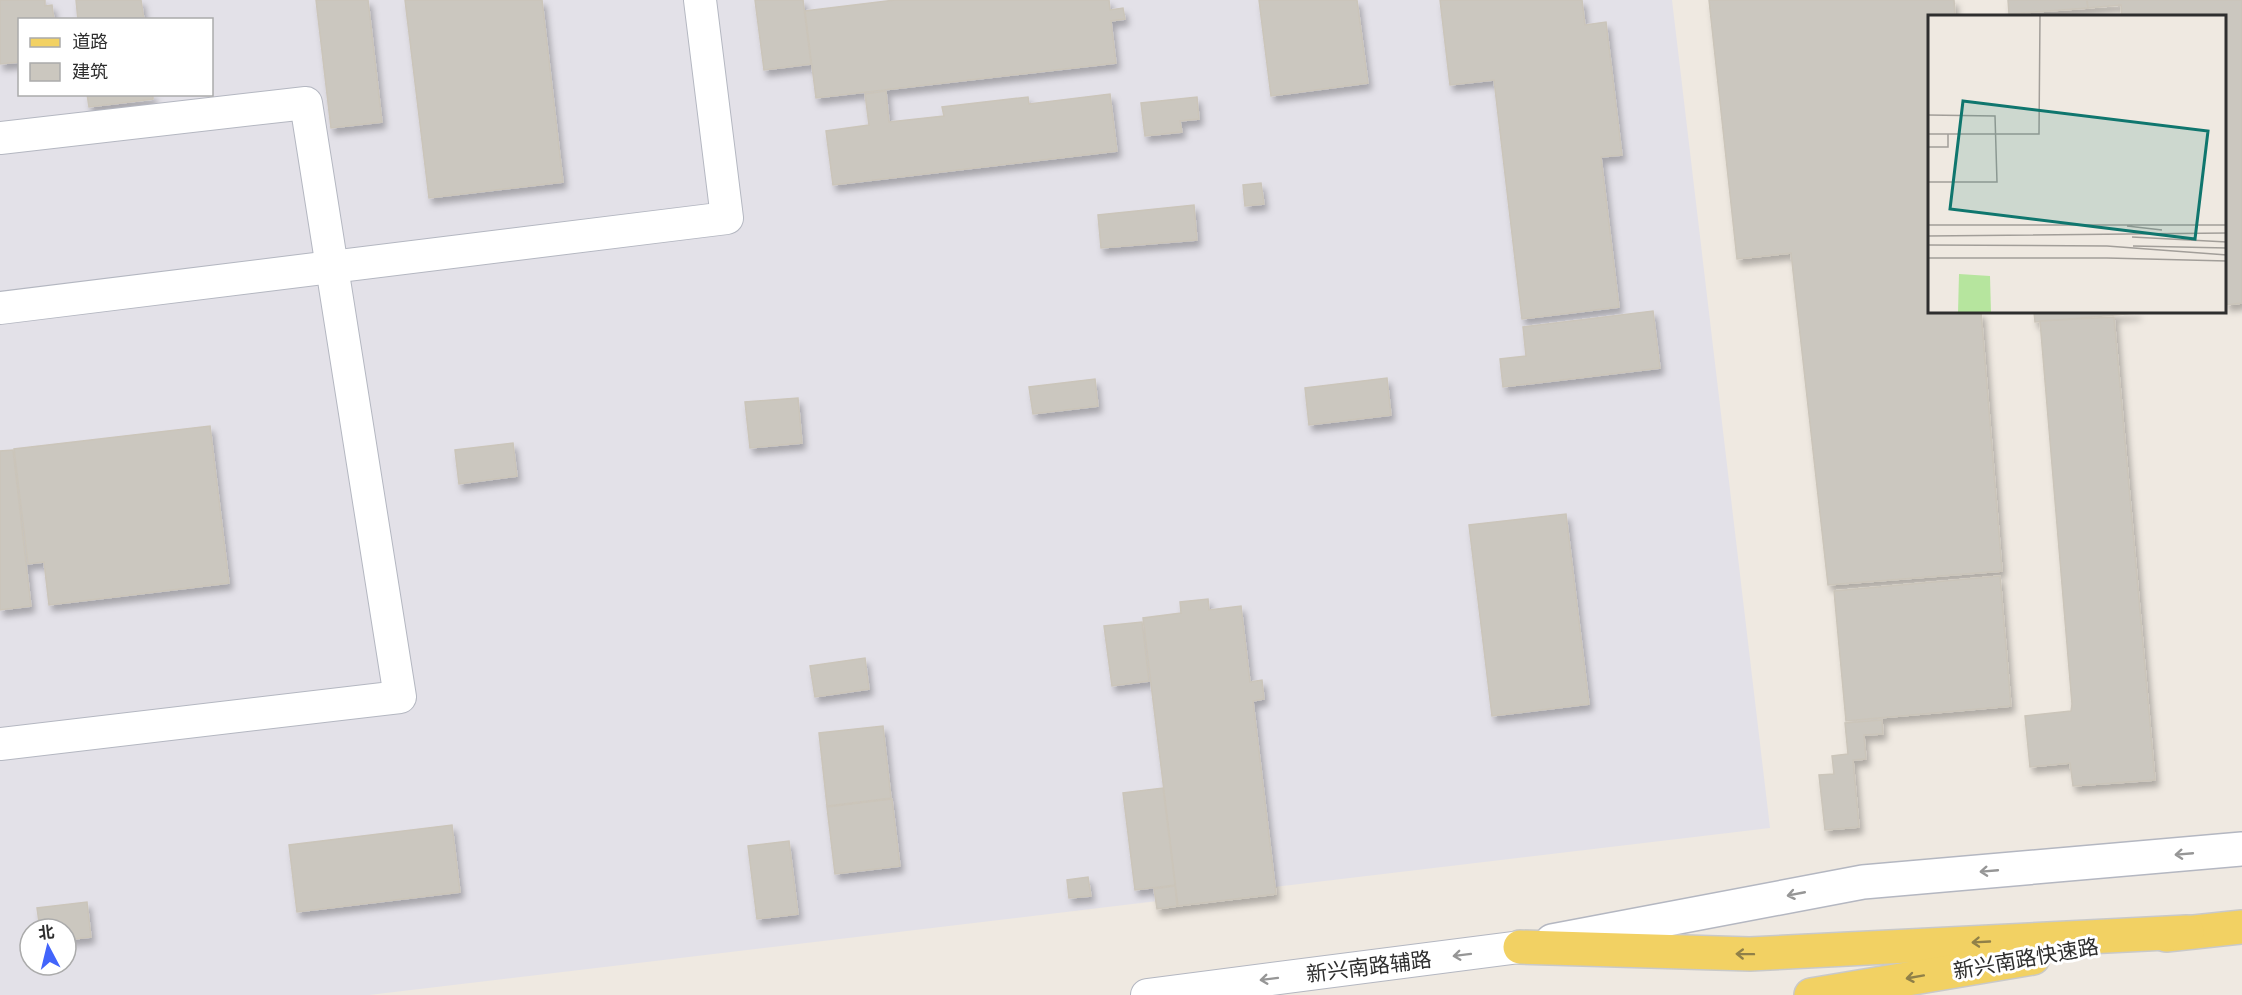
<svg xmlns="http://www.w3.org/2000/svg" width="2242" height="995" font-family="'IBM Plex Sans','Noto Sans SC',sans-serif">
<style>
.industrial{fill:#e3e1e8;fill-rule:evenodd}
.building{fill:#cbc7bf;stroke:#cbc5ba;stroke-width:1.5;filter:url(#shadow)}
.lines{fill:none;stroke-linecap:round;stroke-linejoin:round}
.street-casing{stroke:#b4b7c1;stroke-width:34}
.secondary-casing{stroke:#b4b7c1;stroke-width:36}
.primary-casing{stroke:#c9c9c9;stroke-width:36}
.street{stroke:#fff;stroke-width:32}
.secondary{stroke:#fff;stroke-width:33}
.primary{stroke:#f2d163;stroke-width:33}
.oneway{stroke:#969696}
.oneway2{stroke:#908048}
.labels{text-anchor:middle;stroke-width:6;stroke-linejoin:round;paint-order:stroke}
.street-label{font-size:21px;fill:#2e2e2e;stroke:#fff}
.inset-road{fill:none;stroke:#a29e99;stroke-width:1.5}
.view{fill:#0f766e;fill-opacity:0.15;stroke:#0f766e;stroke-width:3}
.inset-edge{fill:none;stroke:#2e2e2e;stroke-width:3}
</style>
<defs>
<filter id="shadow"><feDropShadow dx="3.5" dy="6" stdDeviation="3" flood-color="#0004"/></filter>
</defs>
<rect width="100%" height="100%" fill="#efe9e1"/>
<!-- industrial -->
<path class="industrial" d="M0,0H1672L1770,828L369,995H0ZM20,20H212V94H20ZM30,929H66V965H30Z"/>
<!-- building -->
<g class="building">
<polygon points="0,0 45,0 45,6 52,5 54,20 20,20 20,62 0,64"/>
<polygon points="76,0 141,0 144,20 78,20"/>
<polygon points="316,0 368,0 382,122 331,128"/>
<polygon points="405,0 542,0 563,182 429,198"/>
<polygon points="755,0 803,0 811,64 764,70"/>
<polygon points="895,0 1109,0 1110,10 1123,8 1125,19 1111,21 1116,63 816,98 805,11"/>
<polygon points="1259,0 1357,0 1368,83 1271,96"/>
<polygon points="1440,0 1582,0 1585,25 1606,22 1622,155 1601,157 1619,307 1522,319 1494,80 1450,85"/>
<polygon points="1709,0 1954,0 1955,16 1930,16 1930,312 1981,312 2002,571 1828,585 1791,253 1737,259"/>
<polygon points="2008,0 2087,0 2088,8 2009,14"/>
<polygon points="2087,0 2242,0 2242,303 2226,305 2226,16 2122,16 2121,5 2088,8"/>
<polygon points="886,91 889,122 944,116 942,107 1028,97 1029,104 1110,94 1117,151 833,185 826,131 869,125 865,94"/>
<polygon points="87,94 153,94 153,99 89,107"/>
<polygon points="1197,97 1199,119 1180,121 1182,132 1145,136 1141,103"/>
<polygon points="1261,183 1264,204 1245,206 1243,185"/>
<polygon points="1194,205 1197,240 1101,248 1098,215"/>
<polygon points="1653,311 1660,368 1503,387 1500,359 1526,356 1523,327"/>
<polygon points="2034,312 2137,312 2137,313 2035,322"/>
<polygon points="2114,317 2155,780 2073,786 2070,763 2030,767 2025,716 2071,711 2072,704 2040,321"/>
<polygon points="1387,378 1391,415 1309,425 1305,388"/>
<polygon points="1095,379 1098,406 1033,414 1029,387"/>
<polygon points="798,398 802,443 750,448 745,402"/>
<polygon points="210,426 229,583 49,605 44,562 28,564 14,449"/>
<polygon points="513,443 517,476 459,484 455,450"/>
<polygon points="13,450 31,606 0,610 0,451"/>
<polygon points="1566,514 1589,704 1492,716 1469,525"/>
<polygon points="2000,576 2011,706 1846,721 1834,591"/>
<polygon points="1208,599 1209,610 1241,606 1250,682 1262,680 1264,699 1253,701 1276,894 1178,906 1143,618 1181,613 1180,602"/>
<polygon points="1142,622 1149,681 1112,686 1104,626"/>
<polygon points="865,658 869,689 815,697 810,666"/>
<polygon points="1882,720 1883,734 1864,735 1866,759 1853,760 1859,827 1825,830 1819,775 1834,774 1832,756 1848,754 1845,723"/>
<polygon points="883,726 891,798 827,806 819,733"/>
<polygon points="1163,788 1175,885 1135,890 1123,793"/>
<polygon points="892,799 900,866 835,874 827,807"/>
<polygon points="452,825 460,892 297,912 289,845"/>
<polygon points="789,841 798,914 757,919 748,846"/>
<polygon points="1088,877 1091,896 1069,898 1067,880"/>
<polygon points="1175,886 1177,906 1157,909 1154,889"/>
<polygon points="87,902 91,937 66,940 66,929 40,929 37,908"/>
</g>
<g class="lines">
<!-- street casing -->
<g class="street-casing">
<g id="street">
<polyline points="0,138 306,103 400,697 0,744"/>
<polyline points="0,308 727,218 700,0"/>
<polyline points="1147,995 1520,947"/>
</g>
</g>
<!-- secondary casing -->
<g class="secondary-casing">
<polyline id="secondary" points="1552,941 1863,882 2242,849"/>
</g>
<!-- primary casing -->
<g class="primary-casing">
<g id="primary">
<polyline points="2166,935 2242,927"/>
<polyline points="1520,947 1750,954 2187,932"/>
<polyline points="1811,995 2033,958"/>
</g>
</g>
<!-- street -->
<use href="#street" class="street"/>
<!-- secondary -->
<use href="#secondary" class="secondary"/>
<!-- primary -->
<use href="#primary" class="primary"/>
</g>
<!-- one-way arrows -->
<defs><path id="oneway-shaft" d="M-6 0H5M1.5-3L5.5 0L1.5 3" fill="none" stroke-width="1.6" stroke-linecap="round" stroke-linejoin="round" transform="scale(1.5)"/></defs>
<g class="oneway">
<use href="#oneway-shaft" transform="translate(2184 854) rotate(175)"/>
<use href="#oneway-shaft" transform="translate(1989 871) rotate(175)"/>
<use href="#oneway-shaft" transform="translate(1796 894) rotate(169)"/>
<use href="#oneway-shaft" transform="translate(1462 955) rotate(173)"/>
<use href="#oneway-shaft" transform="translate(1269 979) rotate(173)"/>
</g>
<g class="oneway2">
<use href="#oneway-shaft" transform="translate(1981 942) rotate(177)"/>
<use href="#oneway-shaft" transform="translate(1745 954) rotate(-179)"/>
<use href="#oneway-shaft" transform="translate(1915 977) rotate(170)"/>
</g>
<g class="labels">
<!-- street labels -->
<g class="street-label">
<text transform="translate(2026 959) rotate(-10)" y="7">新兴南路快速路</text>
<text transform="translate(1369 967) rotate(-7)" y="7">新兴南路辅路</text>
</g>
</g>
<!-- overview -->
<g transform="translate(1928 15)">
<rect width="298" height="298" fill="#efe9e1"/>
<path d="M31,259L62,261L63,298H30Z" fill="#b6e59e"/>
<path class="inset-road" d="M0,100L67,101L69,167H0M0,119H111L112,1M0,132H20V119M0,210H188M188,210H299M199,211L234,215M0,221L299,218M204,222L299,227M0,230L179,231L299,240M205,231L299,233M0,243H179M179,243L299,246"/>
<path class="view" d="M35,86L280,116L267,224L22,194Z"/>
<rect width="298" height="298" class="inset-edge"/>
</g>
<!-- legend -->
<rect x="18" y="18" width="195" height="78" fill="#ffffff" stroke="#ababab" stroke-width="1.5"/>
<rect x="30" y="38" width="30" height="9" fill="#f2d163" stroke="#ababab" stroke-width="1.5"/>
<text x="72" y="48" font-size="18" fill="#2e2e2e">道路</text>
<rect x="30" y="63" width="30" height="18" fill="#cbc7bf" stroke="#ababab" stroke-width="1.5"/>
<text x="72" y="78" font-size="18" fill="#2e2e2e">建筑</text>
<!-- north arrow -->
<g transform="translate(48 947) rotate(353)"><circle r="28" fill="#ffffff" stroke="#ababab" stroke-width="1.5"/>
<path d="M0-4.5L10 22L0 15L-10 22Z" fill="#4264fb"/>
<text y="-9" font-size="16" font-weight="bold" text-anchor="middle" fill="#2e2e2e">北</text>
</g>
</svg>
